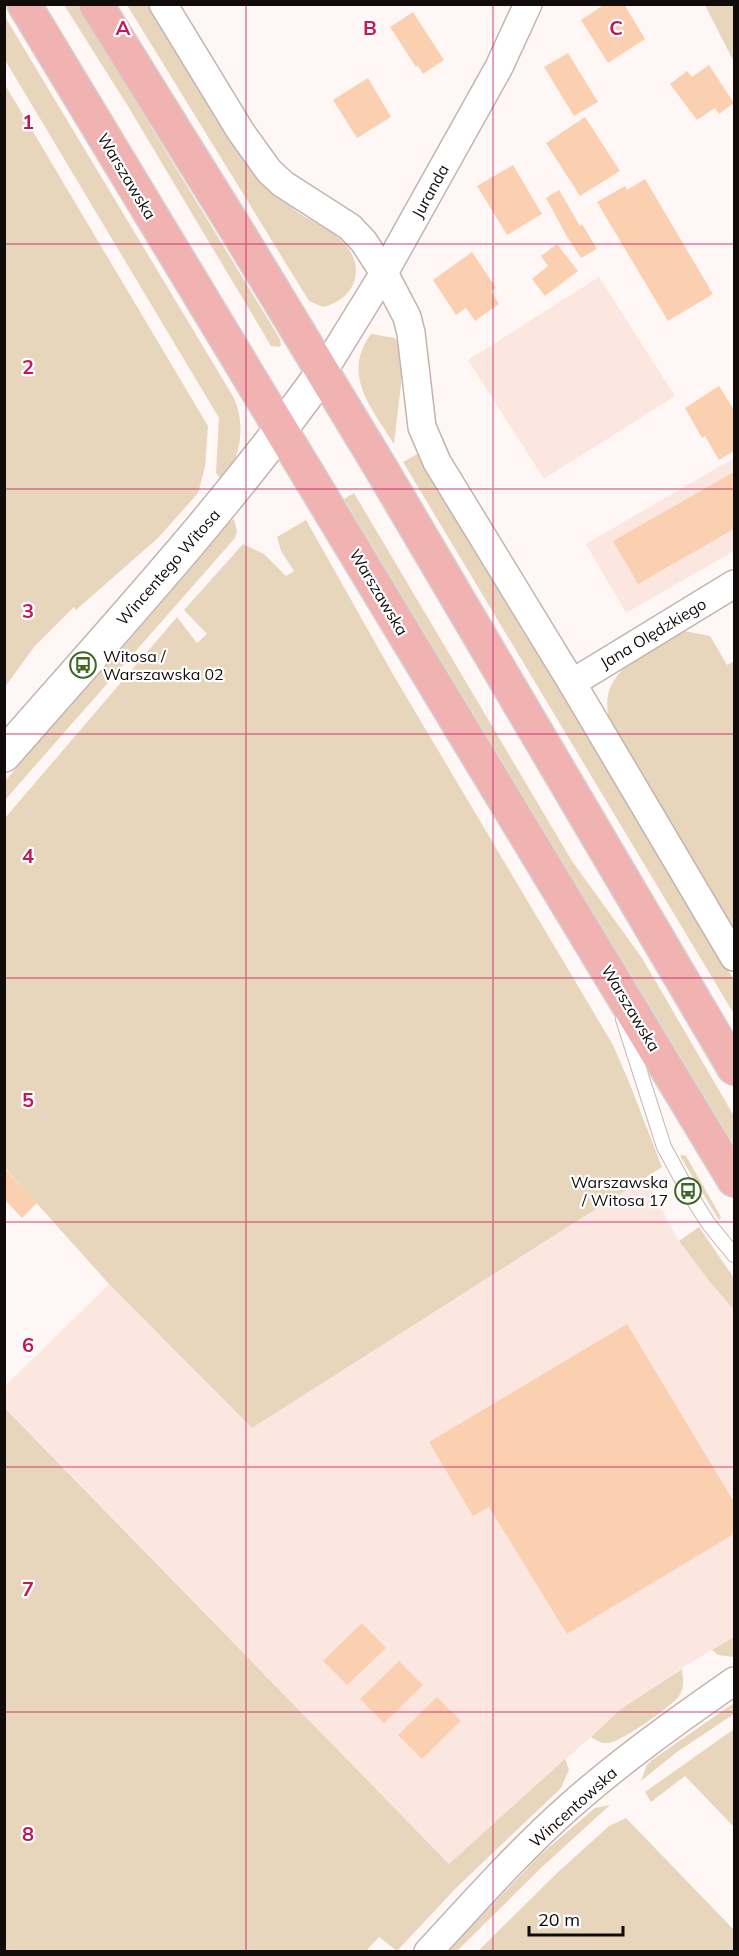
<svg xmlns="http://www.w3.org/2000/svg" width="739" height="1956" font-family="Mulish,sans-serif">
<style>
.built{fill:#fbe7e0}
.green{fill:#e7d6bc}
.building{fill:#fad0b1}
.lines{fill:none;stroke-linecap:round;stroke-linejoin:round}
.service-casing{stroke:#c4b4af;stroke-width:16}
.minor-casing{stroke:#c4b4af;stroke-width:30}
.tertiary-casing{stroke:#c4b4af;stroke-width:36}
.primary-casing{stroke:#d4d3d3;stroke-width:36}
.service{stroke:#fff;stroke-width:14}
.minor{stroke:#fff;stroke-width:27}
.tertiary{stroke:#fff;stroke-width:33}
.primary{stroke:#f1b2b2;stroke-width:33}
.grid{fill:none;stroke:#c2185b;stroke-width:1.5;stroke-opacity:0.55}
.labels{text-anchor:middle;stroke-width:4.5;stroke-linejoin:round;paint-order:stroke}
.street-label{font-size:16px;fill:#110c0a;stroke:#fff}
.poi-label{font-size:16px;fill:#110c0a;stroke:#fff;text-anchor:start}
.grid-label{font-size:20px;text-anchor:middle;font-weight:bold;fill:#c2185b;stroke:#fff;stroke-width:4.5;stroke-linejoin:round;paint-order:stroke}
</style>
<rect width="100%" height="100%" fill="#fef7f5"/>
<!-- built -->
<g class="built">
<polygon points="599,277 675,396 544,479 468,360"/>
<polygon points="734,458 734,551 626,613 586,544"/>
<polygon points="645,1178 679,1241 710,1282 734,1310 734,1637 682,1668 621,1710 449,1864 5,1407 5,1386 109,1284 252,1428"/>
</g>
<!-- green -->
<g class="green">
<polygon points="64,5 77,5 280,339 281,345 279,347 271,346 126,103"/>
<path d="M127,5H147L251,169C265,185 281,200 299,213C314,223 333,230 345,244C367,270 354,300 323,307L309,301Z"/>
<polygon points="705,5 734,5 734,62"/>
<path d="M4,15L234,398C246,425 241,457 223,481L216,473L219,418L5,60Z"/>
<polygon points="4,83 208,426 205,467 198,493 158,538 76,610 74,607 34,647 5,687"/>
<path d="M371,334L395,338L402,348L404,358L394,444C372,408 341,375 371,334Z"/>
<polygon points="419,453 734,980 734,1014 403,462"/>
<polygon points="354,493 572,861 642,958 734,1116 734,1145 344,499"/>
<polygon points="234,519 237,531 235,538 5,800 5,781 227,524"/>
<polygon points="306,520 394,676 613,1045 629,1082 662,1167 252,1428 109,1284 5,1168 5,818 177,617 197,643 207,634 184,610 243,544 264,554 286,576 294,571 281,551 277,537"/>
<path d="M684,631L710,636L727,665L734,661V932L613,732C590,672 641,657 684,631Z"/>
<polygon points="683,1155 686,1156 721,1217 719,1220 680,1156"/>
<polygon points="699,1227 734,1278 734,1310 710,1282 679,1241"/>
<polygon points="4,1407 449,1864 565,1759 569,1770 561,1788 457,1887 397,1951 379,1937 365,1952 5,1951"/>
<polygon points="734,1637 734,1657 718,1655 712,1650"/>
<path d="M682,1669C683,1678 685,1687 679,1696C672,1706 620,1743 608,1743C602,1744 596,1740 591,1737L621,1709Z"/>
<polygon points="734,1703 734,1714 677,1752 641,1781 647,1765 652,1760"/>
<polygon points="734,1729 734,1827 685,1776 651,1802 645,1792"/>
<polygon points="610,1805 541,1868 457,1951 447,1952 540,1855 595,1808"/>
<polygon points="626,1818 734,1930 734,1951 478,1951 556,1874 609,1826"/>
</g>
<!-- building -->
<g class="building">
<polygon points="605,4 624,4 645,39 608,63 581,20"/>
<polygon points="413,12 444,60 423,74 418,66 416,67 390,27"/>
<polygon points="568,53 598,102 574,116 544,67"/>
<polygon points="709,65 734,103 719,114 715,108 697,120 670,84 687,71 692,77"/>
<polygon points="368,78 391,117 357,138 333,100"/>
<polygon points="585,117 620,171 580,196 546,143"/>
<polygon points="513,165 542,214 507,235 477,186"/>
<polygon points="645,179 713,294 668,321 597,202 625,186 627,190"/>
<polygon points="559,190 580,226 582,224 597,249 581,258 566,235 546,198"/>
<polygon points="557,244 578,271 545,296 532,279 548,266 541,256"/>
<polygon points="472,252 496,288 491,291 499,304 475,321 466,308 456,315 433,280"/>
<polygon points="719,386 734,410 734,451 719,460 705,436 702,438 685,408"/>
<polygon points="734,472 734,529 638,584 613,541"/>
<polygon points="6,1170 37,1203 22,1218 4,1199 4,1172"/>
<polygon points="627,1324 734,1502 734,1534 567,1634 489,1507 473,1516 429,1442"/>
<polygon points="362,1623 386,1648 347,1685 323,1661"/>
<polygon points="399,1661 423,1685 384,1723 360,1699"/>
<polygon points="437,1697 461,1721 422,1759 398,1735"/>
</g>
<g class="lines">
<!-- service casing -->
<g class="service-casing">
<polyline id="service" points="623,1019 664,1147 688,1191 708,1223 734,1255"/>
</g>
<!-- minor casing -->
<g class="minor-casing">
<g id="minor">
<polyline points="163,4 241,132 269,171 283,184 350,227 364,242 384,273 407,317 411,333 422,427 437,462 572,683 734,957"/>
<polyline points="323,372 384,273 499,67 528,4"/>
<polyline points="572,683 734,584"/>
<path d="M428,1952C474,1902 520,1850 571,1805C622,1760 678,1720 734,1681"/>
</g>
</g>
<!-- tertiary casing -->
<g class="tertiary-casing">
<path id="tertiary" d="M4,755C113,630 227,507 323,372"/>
</g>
<!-- primary casing -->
<g class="primary-casing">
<g id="primary">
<polyline points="24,4 734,1180"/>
<polyline points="96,4 239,234 379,465 734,1068"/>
</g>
</g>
<!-- service -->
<use href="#service" class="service"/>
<!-- minor -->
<use href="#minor" class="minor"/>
<!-- tertiary -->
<use href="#tertiary" class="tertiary"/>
<!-- primary -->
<use href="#primary" class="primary"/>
</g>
<!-- grid -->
<path class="grid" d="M246,4V1952M493,4V1952M4,244H734M4,489H734M4,734H734M4,978H734M4,1222H734M4,1467H734M4,1712H734"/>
<!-- icons -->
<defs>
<g id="bus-ring" transform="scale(1.35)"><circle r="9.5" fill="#fff" stroke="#3d6723" stroke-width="1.5"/><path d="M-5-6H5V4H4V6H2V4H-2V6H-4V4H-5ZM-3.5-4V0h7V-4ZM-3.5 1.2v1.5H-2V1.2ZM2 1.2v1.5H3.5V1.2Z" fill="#3d6723"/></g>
</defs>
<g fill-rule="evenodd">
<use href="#bus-ring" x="83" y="665"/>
<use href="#bus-ring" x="688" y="1191"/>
</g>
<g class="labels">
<!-- street labels -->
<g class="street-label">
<text transform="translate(127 176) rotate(59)" y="6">Warszawska</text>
<text transform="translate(430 191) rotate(-61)" y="6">Juranda</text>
<text transform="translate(168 567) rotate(-49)" y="6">Wincentego Witosa</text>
<text transform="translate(379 592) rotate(59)" y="6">Warszawska</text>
<text transform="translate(653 633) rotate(-31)" y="6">Jana Olędzkiego</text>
<text transform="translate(631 1008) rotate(59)" y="6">Warszawska</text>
<text transform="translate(573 1807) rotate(-42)" y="6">Wincentowska</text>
</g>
<!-- poi labels -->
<g class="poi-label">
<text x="103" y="662">Witosa /<tspan x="103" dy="18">Warszawska 02</tspan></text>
<text x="668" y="1188" text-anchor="end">Warszawska<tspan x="668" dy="18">/ Witosa 17</tspan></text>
</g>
</g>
<g class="grid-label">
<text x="123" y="35">A</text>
<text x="370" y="35">B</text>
<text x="616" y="35">C</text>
<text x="28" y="129">1</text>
<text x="28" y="374">2</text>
<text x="28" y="618">3</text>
<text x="28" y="863">4</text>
<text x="28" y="1107">5</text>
<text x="28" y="1352">6</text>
<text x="28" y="1596">7</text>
<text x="28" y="1841">8</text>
</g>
<!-- border -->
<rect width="739" height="1956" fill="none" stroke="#110c0a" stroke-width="12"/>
<!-- scale -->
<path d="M529 1926v9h94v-9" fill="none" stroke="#110c0a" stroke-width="3"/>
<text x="538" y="1926" font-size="18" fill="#110c0a" stroke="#ffffff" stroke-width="4.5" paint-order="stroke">20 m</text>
</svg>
